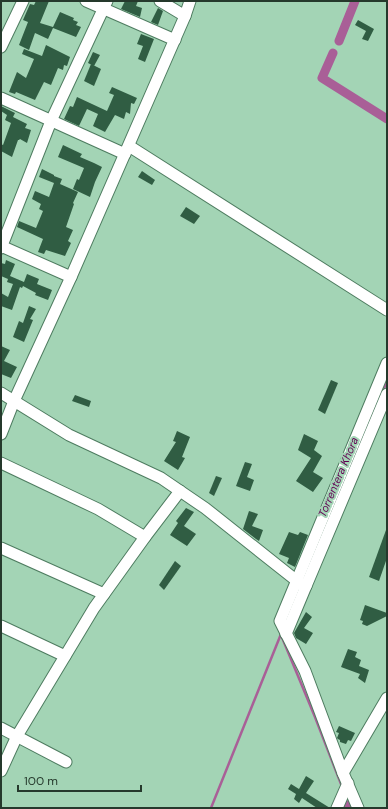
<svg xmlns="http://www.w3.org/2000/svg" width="388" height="809" font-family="'DM Sans',sans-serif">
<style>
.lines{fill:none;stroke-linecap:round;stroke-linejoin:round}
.stream{stroke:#a95f97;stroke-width:2.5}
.canal{stroke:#a95f97;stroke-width:9}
.building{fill:#305d43}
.minor-casing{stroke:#4e7c60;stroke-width:13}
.minor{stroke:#fff;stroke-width:11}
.labels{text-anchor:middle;stroke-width:4;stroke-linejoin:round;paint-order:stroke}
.water-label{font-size:11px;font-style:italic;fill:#620053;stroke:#a3d4b5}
</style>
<rect width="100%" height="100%" fill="#a3d4b5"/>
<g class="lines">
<!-- stream -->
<g class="stream">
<polyline points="382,393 387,381"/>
<polyline points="281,635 315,717 341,784"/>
<polyline points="211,808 281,634"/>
</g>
<!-- canal -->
<g class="canal">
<polyline points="339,41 355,1"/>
<polyline points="333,53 322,78 387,119"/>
<polyline points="347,805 349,808"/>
</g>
</g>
<!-- building -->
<g class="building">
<polygon points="36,1 49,1 40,23 53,27 60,12 74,18 73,20 78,22 76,25 81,27 76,37 53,28 48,39 35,33 29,50 19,45 28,22 23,20 30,4 34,5"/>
<polygon points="125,1 138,1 136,6 142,8 140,17 121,9"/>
<polygon points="158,8 163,11 158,25 151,22"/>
<polygon points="358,20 374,29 368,41 362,39 366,31 355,25"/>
<polygon points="141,34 154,39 145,62 138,59 143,46 137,44"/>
<polygon points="46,45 70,57 67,66 64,65 63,70 58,68 51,85 44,82 35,100 16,92 15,94 9,92 17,72 26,78 34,59 22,54 24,49 42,56"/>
<polygon points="93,52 100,55 94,66 88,63"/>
<polygon points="91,64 101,69 94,86 84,81"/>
<polygon points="112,87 137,98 134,104 131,103 130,114 126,112 124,119 115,115 105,132 93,126 98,114 87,109 79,126 64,119 70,106 73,107 77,97 107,111 114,95 109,93"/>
<polygon points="1,106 15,113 13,117 27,124 25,128 31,130 27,143 20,139 19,140 18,140 12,157 1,151 1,144 3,145 11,123 5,120 7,115 1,111"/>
<polygon points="63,145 82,154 80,157 94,163 102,167 95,182 90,197 73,189 77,179 79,180 84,168 58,157"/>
<polygon points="42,169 54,175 54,176 62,179 60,184 78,192 73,203 74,204 66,227 73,230 68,241 71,243 65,256 46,250 44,254 38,252 43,239 17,227 19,221 36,228 43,211 39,209 41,204 32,199 35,191 49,197 54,183 39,177"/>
<polygon points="142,171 155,180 152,185 138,177"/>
<polygon points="186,207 200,216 194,224 180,216"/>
<polygon points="6,260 15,264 10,276 24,282 27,274 39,279 37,284 52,290 48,300 35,295 36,293 23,286 22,288 20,287 12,310 1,306 1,293 8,297 13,284 7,282 8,279 1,276 1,263 5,264"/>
<polygon points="29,306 36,309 30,319 33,320 24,342 13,337 19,321 23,323"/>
<polygon points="1,346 10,350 4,361 17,367 11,378 1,374"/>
<polygon points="331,380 338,383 325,414 318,410"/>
<polygon points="75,395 91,401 89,407 72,401"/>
<polygon points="177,431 190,437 182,457 185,458 178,470 164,461 176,442 173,441"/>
<polygon points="304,434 318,441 314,450 322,456 313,472 323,478 313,492 296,481 311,458 298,450"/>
<polygon points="245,462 252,464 247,477 254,480 250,491 236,486"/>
<polygon points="216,476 222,478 214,496 209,493"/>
<polygon points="186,508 194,512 184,526 196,534 187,546 170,535 178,523 176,521"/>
<polygon points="249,511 258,514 252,526 263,530 259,541 256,539 243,529"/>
<polygon points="386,530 387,558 379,581 369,577"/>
<polygon points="289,532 298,535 300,532 308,535 295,567 287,563 289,558 279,554"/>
<polygon points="175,561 181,566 164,590 159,585"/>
<polygon points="365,605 387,613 387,616 367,626 362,624 363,621 360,620"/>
<polygon points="306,612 312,617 304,628 313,633 306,644 296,638 294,633"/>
<polygon points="348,649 357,652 355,657 361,660 359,666 369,670 365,683 358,678 360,674 341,667"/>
<polygon points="339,726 355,733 351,741 348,740 346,744 340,742 340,740 338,739 337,738 339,733 336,732"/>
<polygon points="306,776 314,781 306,793 330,808 317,808 302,798 299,803 294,799 296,794 288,789 291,784 299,789"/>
</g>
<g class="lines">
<!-- minor casing -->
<g class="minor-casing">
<g id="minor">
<polyline points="86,1 175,40"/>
<polyline points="160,1 185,16"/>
<polyline points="1,47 23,1"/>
<polyline points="1,98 125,154"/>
<polyline points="129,146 387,310"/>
<polyline points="1,246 71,277"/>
<polyline points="1,248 51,121 107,1"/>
<polyline points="1,393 69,435 161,478 205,508 297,581 306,586 286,634"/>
<polyline points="1,434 14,401 71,277 185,16 190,1"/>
<polyline points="1,463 98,509 145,537"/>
<polyline points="1,548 104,594"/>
<polyline points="306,586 387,394"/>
<polyline points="1,626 65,656"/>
<polyline points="1,728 66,762"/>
<polyline points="1,771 17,736 94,608 145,537 180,491"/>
<polyline points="343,773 387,698"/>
<polyline points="337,808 348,783"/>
<polyline points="358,808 343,773 305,671 280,621 387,363"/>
</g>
</g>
<!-- minor -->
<use href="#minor" class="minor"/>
</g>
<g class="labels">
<!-- water labels -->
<g class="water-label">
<text transform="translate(338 477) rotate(-67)" y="4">Torrentera Khora</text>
</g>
</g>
<!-- border -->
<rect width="388" height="809" fill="none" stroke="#25392c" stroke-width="4"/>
<!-- scale -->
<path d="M18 785v6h123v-6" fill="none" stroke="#25392c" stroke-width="2"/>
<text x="24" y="785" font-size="12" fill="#25392c" stroke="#a3d4b5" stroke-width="3" paint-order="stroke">100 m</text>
</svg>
